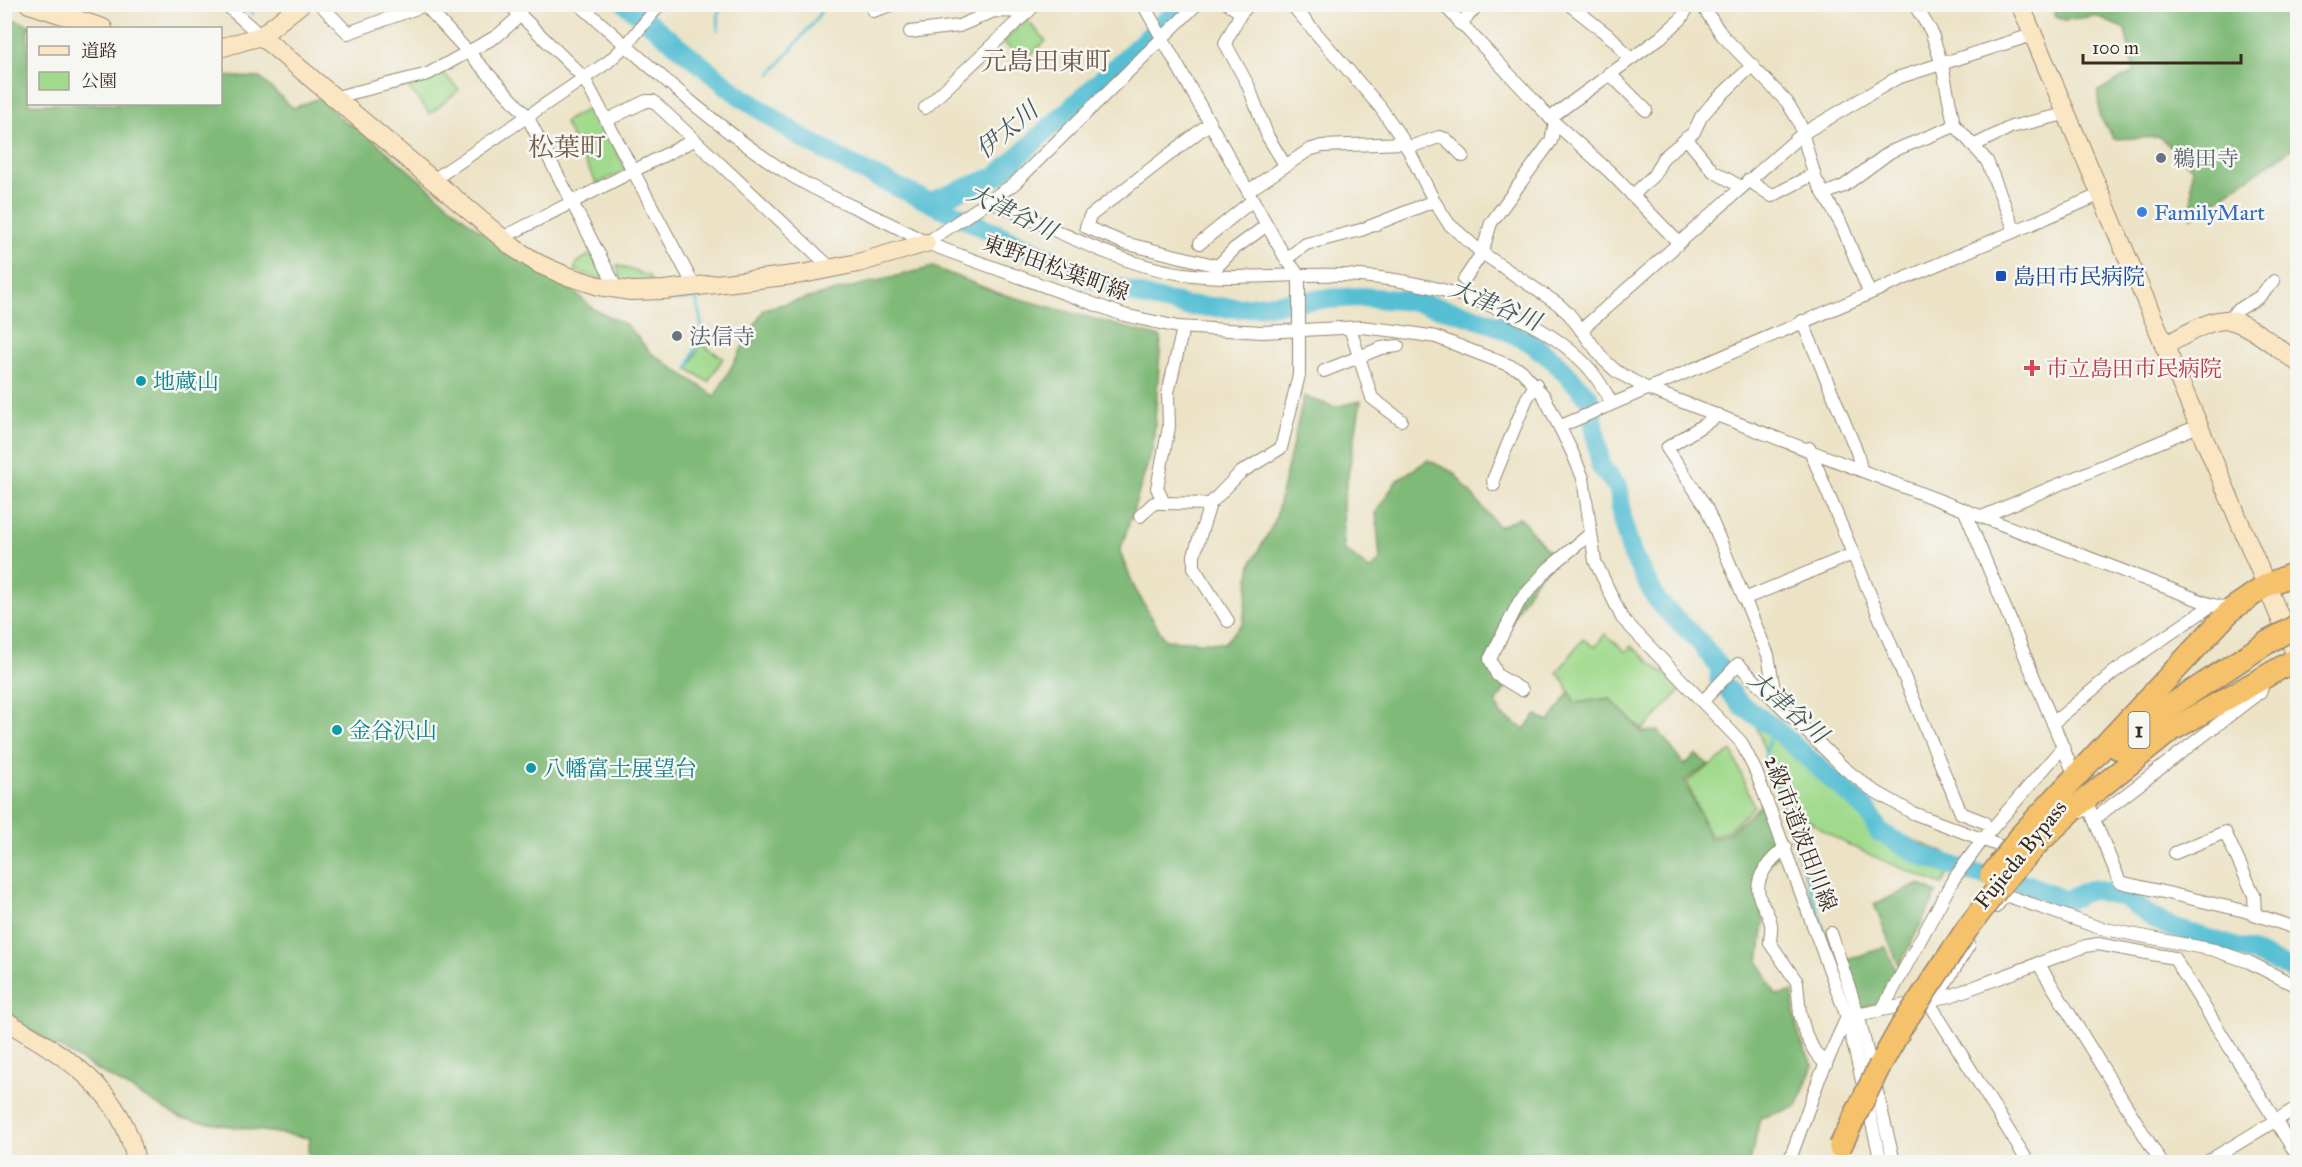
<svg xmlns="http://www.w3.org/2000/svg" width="2302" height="1167" font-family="'IM FELL Great Primer','Noto Serif JP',serif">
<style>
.green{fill:#a0da8c;stroke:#6e8255;stroke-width:1.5}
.forest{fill:#80ba78;stroke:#5e724b;stroke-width:1.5}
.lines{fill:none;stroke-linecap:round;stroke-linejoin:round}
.stream{stroke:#57bfd4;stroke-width:3}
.river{stroke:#57bfd4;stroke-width:20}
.street-casing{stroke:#948672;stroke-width:14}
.secondary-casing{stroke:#948672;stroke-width:20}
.highway-casing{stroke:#948672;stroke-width:25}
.street{stroke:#fff;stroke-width:12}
.secondary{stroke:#fbe6c4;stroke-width:18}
.highway{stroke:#f5c16b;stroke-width:22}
.highway-bridge-casing{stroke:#948672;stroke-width:25;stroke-linecap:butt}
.highway-bridge{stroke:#f5c16b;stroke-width:22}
.worship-dot{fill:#6b7280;stroke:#f6f6f2;stroke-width:2}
.shop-dot{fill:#3f7fe0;stroke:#f6f6f2;stroke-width:2}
.transit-dot{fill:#1a4fb4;stroke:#f6f6f2;stroke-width:2}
.health-dot{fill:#e0444e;stroke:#f6f6f2;stroke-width:2}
.culture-dot{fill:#0f9aa8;stroke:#f6f6f2;stroke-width:2}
.labels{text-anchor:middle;stroke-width:5;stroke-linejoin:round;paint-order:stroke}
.shield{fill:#f6f6f2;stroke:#73675e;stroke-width:1.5}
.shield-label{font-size:21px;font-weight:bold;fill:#3b2a1e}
.worship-label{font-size:22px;fill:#5b616d;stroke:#f6f6f2;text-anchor:start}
.shop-label{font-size:22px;fill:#366cbe;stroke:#f6f6f2;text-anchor:start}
.street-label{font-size:22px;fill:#3b2a1e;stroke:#f6f6f2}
.transit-label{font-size:22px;fill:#164399;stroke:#f6f6f2;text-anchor:start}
.health-label{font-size:22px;fill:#be3a42;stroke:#f6f6f2;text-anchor:start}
.culture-label{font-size:22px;fill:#0d838f;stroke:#f6f6f2;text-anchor:start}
.water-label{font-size:24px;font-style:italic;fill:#435755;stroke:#f6f6f2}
.quarter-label{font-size:26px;fill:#745b48;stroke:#f6f6f2}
</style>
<rect width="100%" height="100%" fill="#f6f6f2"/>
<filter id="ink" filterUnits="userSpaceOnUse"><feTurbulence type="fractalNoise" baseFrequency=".0167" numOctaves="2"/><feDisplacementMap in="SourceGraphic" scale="12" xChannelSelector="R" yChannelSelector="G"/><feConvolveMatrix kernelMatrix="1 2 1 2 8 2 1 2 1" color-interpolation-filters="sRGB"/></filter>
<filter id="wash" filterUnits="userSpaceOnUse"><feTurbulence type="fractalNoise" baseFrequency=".008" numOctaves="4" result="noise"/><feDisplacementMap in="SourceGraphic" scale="24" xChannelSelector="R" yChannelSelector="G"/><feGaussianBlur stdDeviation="1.35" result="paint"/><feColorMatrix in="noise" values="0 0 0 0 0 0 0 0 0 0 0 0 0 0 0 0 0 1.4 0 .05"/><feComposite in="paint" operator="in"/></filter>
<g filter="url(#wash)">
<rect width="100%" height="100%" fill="#ece3c6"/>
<!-- green -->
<g class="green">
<polygon points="1027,20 1046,41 1024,60 1003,42"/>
<polygon points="441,70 459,90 430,114 404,82"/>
<polygon points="594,105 626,170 597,184 564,122"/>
<polygon points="595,251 609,279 597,278 574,270 578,262"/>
<polygon points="617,265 649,276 652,283 621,284"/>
<polygon points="701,344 723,358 708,382 688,369"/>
<polygon points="1605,634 1626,652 1631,646 1682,689 1643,730 1609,698 1574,703 1565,682 1557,673 1583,639 1595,647"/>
<path d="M1763,725L1829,789L1874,823L1957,858L1942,885C1893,863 1803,836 1778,785C1769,768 1764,747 1757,728Z"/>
<polygon points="1732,751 1754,806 1730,829 1710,837 1687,782"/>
</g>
<!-- forest -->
<g class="forest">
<polygon points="2054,5 2297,5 2297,145 2192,217 2192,168 2160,137 2114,139 2099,115 2098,91 2134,72 2125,29 2095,16 2065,20 2055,16"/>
<path d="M4,16L37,28H28V104H220L221,76L260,78L293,108L319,98L346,123L358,127L476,228L559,279L595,310L627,325L650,352L715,396L764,309L933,267L998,293L1161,337L1153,447L1120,552L1135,589L1165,640L1224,643L1243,623L1251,564L1275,521L1304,396L1334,407L1361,401L1343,503L1344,549L1370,570L1380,560L1376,512L1397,480L1428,460L1453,472L1499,527L1519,517L1556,560L1537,578L1487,659L1506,687L1496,702L1501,715L1524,729L1536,715L1549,722L1570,692L1575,703L1610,699L1642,732L1659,731L1684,765L1696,755L1709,765L1684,781L1711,839L1730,832L1762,804L1783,847L1756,880L1764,922L1759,962L1776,995L1793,992C1793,1021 1799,1041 1813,1065L1797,1107L1760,1118L1750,1162H312L308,1152L310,1138L182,1119L5,1016Z"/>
<polygon points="1920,884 1937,893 1899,966 1874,904"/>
<polygon points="1886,947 1896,972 1883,1001 1859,1010 1846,960"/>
</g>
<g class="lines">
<!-- stream -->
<g class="stream">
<polyline points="244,4 253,14"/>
<polyline points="718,30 719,4"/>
<polyline points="771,74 817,18 824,4"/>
<polyline points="647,299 681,300 696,297 702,328 688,369"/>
<polyline points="1773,727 1765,755 1839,975"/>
</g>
<!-- river -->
<g class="river">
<polyline points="626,4 736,93 804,139 859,169 1098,281 1146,297 1187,306 1241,308 1308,300 1363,297 1411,301 1460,313 1496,325 1530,342 1553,360 1590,399 1601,467 1619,489 1622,520 1632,554 1658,602 1698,640 1721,669 1719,679 1741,705 1773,727 1868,811 1879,832 1923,856 1977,874 2027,884 2065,901 2092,889 2124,897 2153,918 2176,929 2258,954 2298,972"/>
<polyline points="930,202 997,176 1184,4"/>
</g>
</g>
</g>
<g filter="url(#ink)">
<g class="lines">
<!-- street casing -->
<g class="street-casing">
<g id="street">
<polyline points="225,4 261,36"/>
<polyline points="320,4 348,33 425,5"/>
<polyline points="424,4 527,116 617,289"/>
<polyline points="509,4 584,78 694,286"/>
<path d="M579,4C645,62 710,123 784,171C829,200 880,215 926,243L1124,315L1178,327L1262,332L1361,327L1397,331L1436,337L1521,370L1544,396L1572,452L1583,478L1595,561L1622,618L1741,742L1756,772L1847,1017L1881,1162"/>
<polyline points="1143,4 1286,259 1299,275 1299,375 1281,448 1240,473 1210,504 1194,555 1194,568 1228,621"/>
<polyline points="1228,4 1241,13"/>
<polyline points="1250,4 1241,13 1225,43 1248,85 1268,137 1285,165"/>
<polyline points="1291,4 1380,107 1405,143 1434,201 1449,224 1482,253 1558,304 1569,314 1604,360 1616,371 1646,388 2212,605 2232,609"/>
<polyline points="1443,4 1555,123 1610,172 1679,243"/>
<polyline points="1701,4 1722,35 1787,102 1799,122 1816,180 1842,226 1869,292"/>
<polyline points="1914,4 1931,31 1942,65 1954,124 1987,161 2015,231"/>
<polyline points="1570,5 1614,40 1629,58"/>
<polyline points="873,11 894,4"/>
<polyline points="1460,24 1479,4"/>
<polyline points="910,32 959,26 994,11 1028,12"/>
<polyline points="1609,73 1646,110"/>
<polyline points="336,97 428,74 497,36 521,15"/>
<polyline points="925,108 1036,4"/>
<polyline points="1550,118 1661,37 1681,19 1690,4"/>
<polyline points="607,120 646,101 653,101 831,268"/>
<polyline points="1210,123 1090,216 1086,227 1124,243 1218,266 1234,249 1267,225"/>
<polyline points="1686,138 1713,171 1741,187"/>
<polyline points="1975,145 2011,127 2065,114"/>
<polyline points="1407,148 1439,137 1446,139 1463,156"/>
<polyline points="433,180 608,62 628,43 660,4"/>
<polyline points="1748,180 1772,196 1814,174"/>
<polyline points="1248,191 1309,150 1322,146 1405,143"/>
<polyline points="1824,194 1844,186 1890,152 1955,126"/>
<polyline points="1632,196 1654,175 1663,158 1694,132 1701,117 1712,104 1753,65"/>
<path d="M989,200C1048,226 1121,266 1184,274C1238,281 1290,273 1343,275C1423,278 1530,307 1586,365C1597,376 1604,390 1612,403"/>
<polyline points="502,238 694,140"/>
<polyline points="926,243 1014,184 1197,4"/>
<polyline points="1200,243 1253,200"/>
<polyline points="1286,259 1306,244 1361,230 1434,201"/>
<polyline points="1464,280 1482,253 1491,223 1551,141 1555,123"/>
<polyline points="2232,320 2235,312 2259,297 2274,281"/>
<polyline points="1802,321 1857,452 1861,469"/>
<polyline points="1183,328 1168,393 1169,427 1157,488 1164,503 1210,504"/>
<polyline points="1350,328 1372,398 1401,420"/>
<polyline points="1581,330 1802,134 1897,78 2032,35"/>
<polyline points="1324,371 1381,348 1398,346"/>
<polyline points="1719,415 1667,448 1706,507 1768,655 1776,701"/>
<polyline points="1561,426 2099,195"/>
<polyline points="1809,448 1961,813 1984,822"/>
<polyline points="1494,485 1493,480 1527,398 1536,384"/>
<polyline points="1964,509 2072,769"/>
<polyline points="1140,516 1154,503 1164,503"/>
<polyline points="1984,516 2198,426"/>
<polyline points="1744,599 1853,554"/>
<polyline points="1522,690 1497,675 1490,659 1519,602 1548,569 1590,534"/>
<polyline points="1703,701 1738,664 1844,768 1871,789 1913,813 2013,851"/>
<polyline points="2053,723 2114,672 2212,605"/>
<polyline points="2081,812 2088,805 2120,882 2245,911 2298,929"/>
<polyline points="2094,819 2260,692 2264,682"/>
<path d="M1786,847C1771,859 1752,878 1760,899C1763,907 1770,915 1771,925C1772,930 1770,937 1770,943L1797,982L1800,1014L1806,1035L1815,1052L1826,1065"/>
<polyline points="2175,853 2225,832 2254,895 2255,914"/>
<polyline points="1996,907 2005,895 2100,928 2214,950 2249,962 2298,987"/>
<polyline points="1831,933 1858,1014 1894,1162"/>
<polyline points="2038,963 2161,1162"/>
<polyline points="1937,997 1969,945"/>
<polyline points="1927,999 2028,1162"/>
<polyline points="1883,1008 1953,880 1983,839 2063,747"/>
<polyline points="1789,1162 1819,1079 1847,1017 1950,996 2086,946 2098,944 2174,958 2298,1157"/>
<polyline points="2207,1162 2298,1107"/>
</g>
</g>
<!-- secondary casing -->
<g class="secondary-casing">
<g id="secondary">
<polyline points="29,4 103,28"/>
<polyline points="2020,4 2298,660"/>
<polyline points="261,36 514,248 539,264 564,275 599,286 631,291 664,290 802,274 858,263 926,243"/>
<polyline points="220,48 261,36 301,4"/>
<path d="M2164,346C2182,337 2205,321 2225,320C2245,319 2280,351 2298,362"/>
<path d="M4,1020C64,1055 123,1089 136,1162"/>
</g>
</g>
<!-- highway casing -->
<g class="highway-casing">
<g id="highway">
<polyline points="2118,748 2167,708 2268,642"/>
<polyline points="2023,833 2232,609 2267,585 2298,572"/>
<polyline points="2038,843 2076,807 2170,731 2298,658"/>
<polyline points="1880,1065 1902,1026"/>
</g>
</g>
<!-- street -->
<use href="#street" class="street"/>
<!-- secondary -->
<use href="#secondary" class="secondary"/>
<!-- highway -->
<use href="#highway" class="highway"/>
<!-- highway-bridge casing -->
<g class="highway-bridge-casing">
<g id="highway-bridge">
<polyline points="2268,642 2298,625"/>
<polyline points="1991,876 2023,833"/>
<polyline points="1902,1026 1967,929 2002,883 2038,843"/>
<polyline points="1840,1147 1880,1065"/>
</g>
</g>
<!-- highway-bridge -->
<use href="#highway-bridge" class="highway-bridge"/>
</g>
</g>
<!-- markers -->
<g class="worship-dot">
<circle cx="2161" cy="158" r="6"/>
<circle cx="677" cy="336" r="6"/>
</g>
<circle class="shop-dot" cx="2142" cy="212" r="6"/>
<rect class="transit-dot" x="1995" y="270" width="12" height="12" rx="3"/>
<path class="health-dot" d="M2029 359h6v6h6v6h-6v6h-6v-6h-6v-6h6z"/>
<g class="culture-dot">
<circle cx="141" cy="381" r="6"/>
<circle cx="337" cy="730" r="6"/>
<circle cx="531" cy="768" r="6"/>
</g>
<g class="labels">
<!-- shield labels -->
<rect class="shield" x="2128.5" y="712" width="21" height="36" rx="4.5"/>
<g class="shield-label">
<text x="2139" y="737">1</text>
</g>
<!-- worship labels -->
<g class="worship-label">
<text x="2173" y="166">鵜田寺</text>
<text x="689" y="344">法信寺</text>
</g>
<!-- shop labels -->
<g class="shop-label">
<text x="2154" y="220">FamilyMart</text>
</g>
<!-- street labels -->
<g class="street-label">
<text transform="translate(1056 267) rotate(20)" y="8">東野田松葉町線</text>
<text transform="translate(1801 833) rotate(69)" y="8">2級市道波田川線</text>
<text transform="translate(2020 854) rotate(-51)" y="8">Fujieda Bypass</text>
</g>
<!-- transit labels -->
<g class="transit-label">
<text x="2013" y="284">島田市民病院</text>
</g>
<!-- health labels -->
<g class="health-label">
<text x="2046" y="376">市立島田市民病院</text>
</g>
<!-- culture labels -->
<g class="culture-label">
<text x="153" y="389">地蔵山</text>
<text x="349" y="738">金谷沢山</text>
<text x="543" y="776">八幡富士展望台</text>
</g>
<!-- water labels -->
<g class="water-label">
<text transform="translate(1007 130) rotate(-40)" y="8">伊太川</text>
<text transform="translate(1012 212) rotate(26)" y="8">大津谷川</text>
<text transform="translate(1495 305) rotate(22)" y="8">大津谷川</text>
<text transform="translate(1788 707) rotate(41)" y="8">大津谷川</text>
</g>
<!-- quarter labels -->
<g class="quarter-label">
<text x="1046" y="70">元島田東町</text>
<text x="567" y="156">松葉町</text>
</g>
</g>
<!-- margin -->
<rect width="2302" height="1167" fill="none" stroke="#f6f6f2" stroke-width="24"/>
<!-- legend -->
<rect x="27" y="27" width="195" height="78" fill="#f6f6f2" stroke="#aba49d" stroke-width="1.5"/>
<rect x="39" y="46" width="30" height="9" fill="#fbe6c4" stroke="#aba49d" stroke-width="1.5"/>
<text x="81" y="57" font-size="18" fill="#3b2a1e">道路</text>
<rect x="39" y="72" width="30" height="18" fill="#a0da8c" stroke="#aba49d" stroke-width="1.5"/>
<text x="81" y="87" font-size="18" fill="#3b2a1e">公園</text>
<!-- scale -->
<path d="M2083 54v9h158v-9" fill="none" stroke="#3b2a1e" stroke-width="3"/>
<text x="2092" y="54" font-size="18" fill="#3b2a1e" stroke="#f6f6f2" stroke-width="4.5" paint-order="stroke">100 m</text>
</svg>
